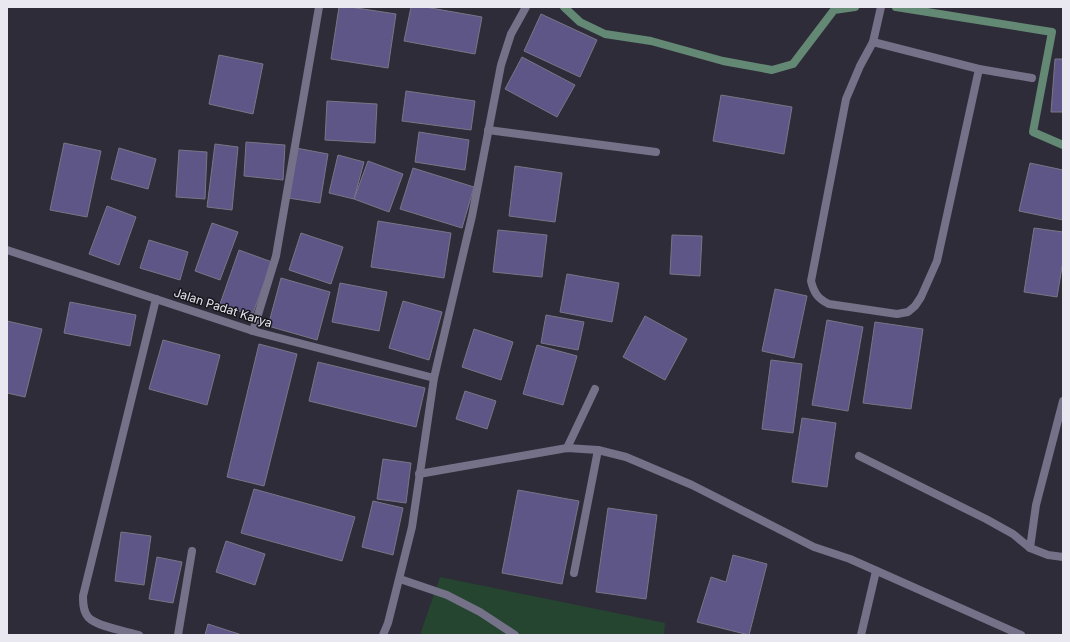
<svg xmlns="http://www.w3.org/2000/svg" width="1070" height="642" font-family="Inter,sans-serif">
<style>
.green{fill:#254530}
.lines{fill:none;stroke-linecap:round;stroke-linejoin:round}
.stream{stroke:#638873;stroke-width:8}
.building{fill:#5f5688;stroke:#787685}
.lane{stroke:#747188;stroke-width:8}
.street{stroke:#747188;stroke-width:8}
.labels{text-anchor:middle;stroke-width:3;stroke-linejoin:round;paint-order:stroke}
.street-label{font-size:12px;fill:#e9e8f1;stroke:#17161c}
</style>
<rect width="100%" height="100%" fill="#2e2c39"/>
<!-- green -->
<polygon class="green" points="440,577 665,623 664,635 420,635"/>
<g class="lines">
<!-- stream -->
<g class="stream">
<polyline points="564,7 580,22 605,34 651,41 723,61 772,70 793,64 834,10 855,7"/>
<polyline points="896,7 1052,32 1033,132 1063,145"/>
</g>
</g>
<!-- building -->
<g class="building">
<polygon points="339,7 350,7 396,14 388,68 331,59"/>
<polygon points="411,7 425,7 482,17 475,54 404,41"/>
<polygon points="541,14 597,40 580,77 524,51"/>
<polygon points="219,55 263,64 253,114 209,104"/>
<polygon points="522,57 575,85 557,117 505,89"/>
<polygon points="1055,59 1063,59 1063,112 1051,112"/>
<polygon points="406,91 475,101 471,130 402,121"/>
<polygon points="721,95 792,107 784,154 713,141"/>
<polygon points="327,101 377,104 375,143 325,140"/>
<polygon points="419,132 469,140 465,170 415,162"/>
<polygon points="246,142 285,145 283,180 244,176"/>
<polygon points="64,143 101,151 87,217 50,210"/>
<polygon points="215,144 238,147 232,210 207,207"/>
<polygon points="119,148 156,159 148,189 111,179"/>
<polygon points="296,148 328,154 320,203 288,198"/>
<polygon points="179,150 207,152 205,199 176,197"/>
<polygon points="338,155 364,162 354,199 329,193"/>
<polygon points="368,161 403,174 389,212 354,199"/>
<polygon points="1030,163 1063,170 1063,220 1019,211"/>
<polygon points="515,166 562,173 555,222 509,216"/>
<polygon points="413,168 474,187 462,228 400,209"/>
<polygon points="107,206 136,217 119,265 89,254"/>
<polygon points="378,221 451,233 444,278 371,267"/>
<polygon points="212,223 238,232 220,280 195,271"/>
<polygon points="1034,228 1063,232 1063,261 1057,297 1024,292"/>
<polygon points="498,230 547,235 542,277 493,272"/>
<polygon points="301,233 343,247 331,284 289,270"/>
<polygon points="672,235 702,236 700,276 670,274"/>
<polygon points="149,240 188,252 180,280 140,268"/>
<polygon points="239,250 272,262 252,316 220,304"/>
<polygon points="567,274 619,283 612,322 560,312"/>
<polygon points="281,278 330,292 317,340 268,326"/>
<polygon points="340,283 387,292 379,331 332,322"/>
<polygon points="775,289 807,296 794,358 762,351"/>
<polygon points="403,301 442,312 429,360 389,348"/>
<polygon points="70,302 136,315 130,346 64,333"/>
<polygon points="546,315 584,322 578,350 541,343"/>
<polygon points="645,316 687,339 665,380 623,357"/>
<polygon points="827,320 863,327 848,411 812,405"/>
<polygon points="7,321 42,329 25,397 7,393"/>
<polygon points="875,322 923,329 911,409 863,403"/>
<polygon points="474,329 513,342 501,380 462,367"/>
<polygon points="163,340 220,355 207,405 149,389"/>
<polygon points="259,344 297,354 264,486 227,477"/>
<polygon points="537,345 577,356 563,405 523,394"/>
<polygon points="771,360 802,364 793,433 762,429"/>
<polygon points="318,362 425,388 416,427 309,401"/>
<polygon points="465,391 496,401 487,429 456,419"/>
<polygon points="802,418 836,423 827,487 792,482"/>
<polygon points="383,459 411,463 406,503 377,499"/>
<polygon points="254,489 355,517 342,561 241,533"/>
<polygon points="518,490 579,501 562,584 502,573"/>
<polygon points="373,501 403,508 393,555 362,547"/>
<polygon points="608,508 657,515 646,599 596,592"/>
<polygon points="121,532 151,536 144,585 115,581"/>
<polygon points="226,541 265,554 255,585 216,572"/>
<polygon points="733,555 767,564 749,635 697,622 711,577 726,582"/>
<polygon points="157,557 182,562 173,603 149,599"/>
<polygon points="208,624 242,635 205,635"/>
</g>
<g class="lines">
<!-- lane -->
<g class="lane">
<polyline points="567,448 595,389"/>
<polyline points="574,573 598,450"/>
<polyline points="400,579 447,595 480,612 515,635"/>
</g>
<!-- street -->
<g class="street">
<path d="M881,7L873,42L860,66L846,99L811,281C814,293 818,299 829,304L897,314L908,312L915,306L921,297L937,261L979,69"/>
<polyline points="873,42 979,69 1032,78"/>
<polyline points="488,130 656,152"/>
<polyline points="7,250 253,331 434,378"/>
<polyline points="253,331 276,256 319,7"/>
<polyline points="859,456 986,519 1013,534 1030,548 1048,555 1063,557"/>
<polyline points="419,474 567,448 598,450 626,457 692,485 814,547 850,559 1021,635"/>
<polyline points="1030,548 1036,505 1063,401"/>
<path d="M139,635C126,631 97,627 88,617C83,611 83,603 83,596L156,299"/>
<polyline points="178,635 192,551"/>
<polyline points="383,635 388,623 412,527 434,378 472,216 501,65 511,34 526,7"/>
<polyline points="861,635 876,571"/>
</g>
</g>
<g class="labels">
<!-- street labels -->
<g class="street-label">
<text transform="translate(223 308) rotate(18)" y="4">Jalan Padat Karya</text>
</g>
</g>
<!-- border -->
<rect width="1070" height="642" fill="none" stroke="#e9e8f1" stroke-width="16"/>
</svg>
